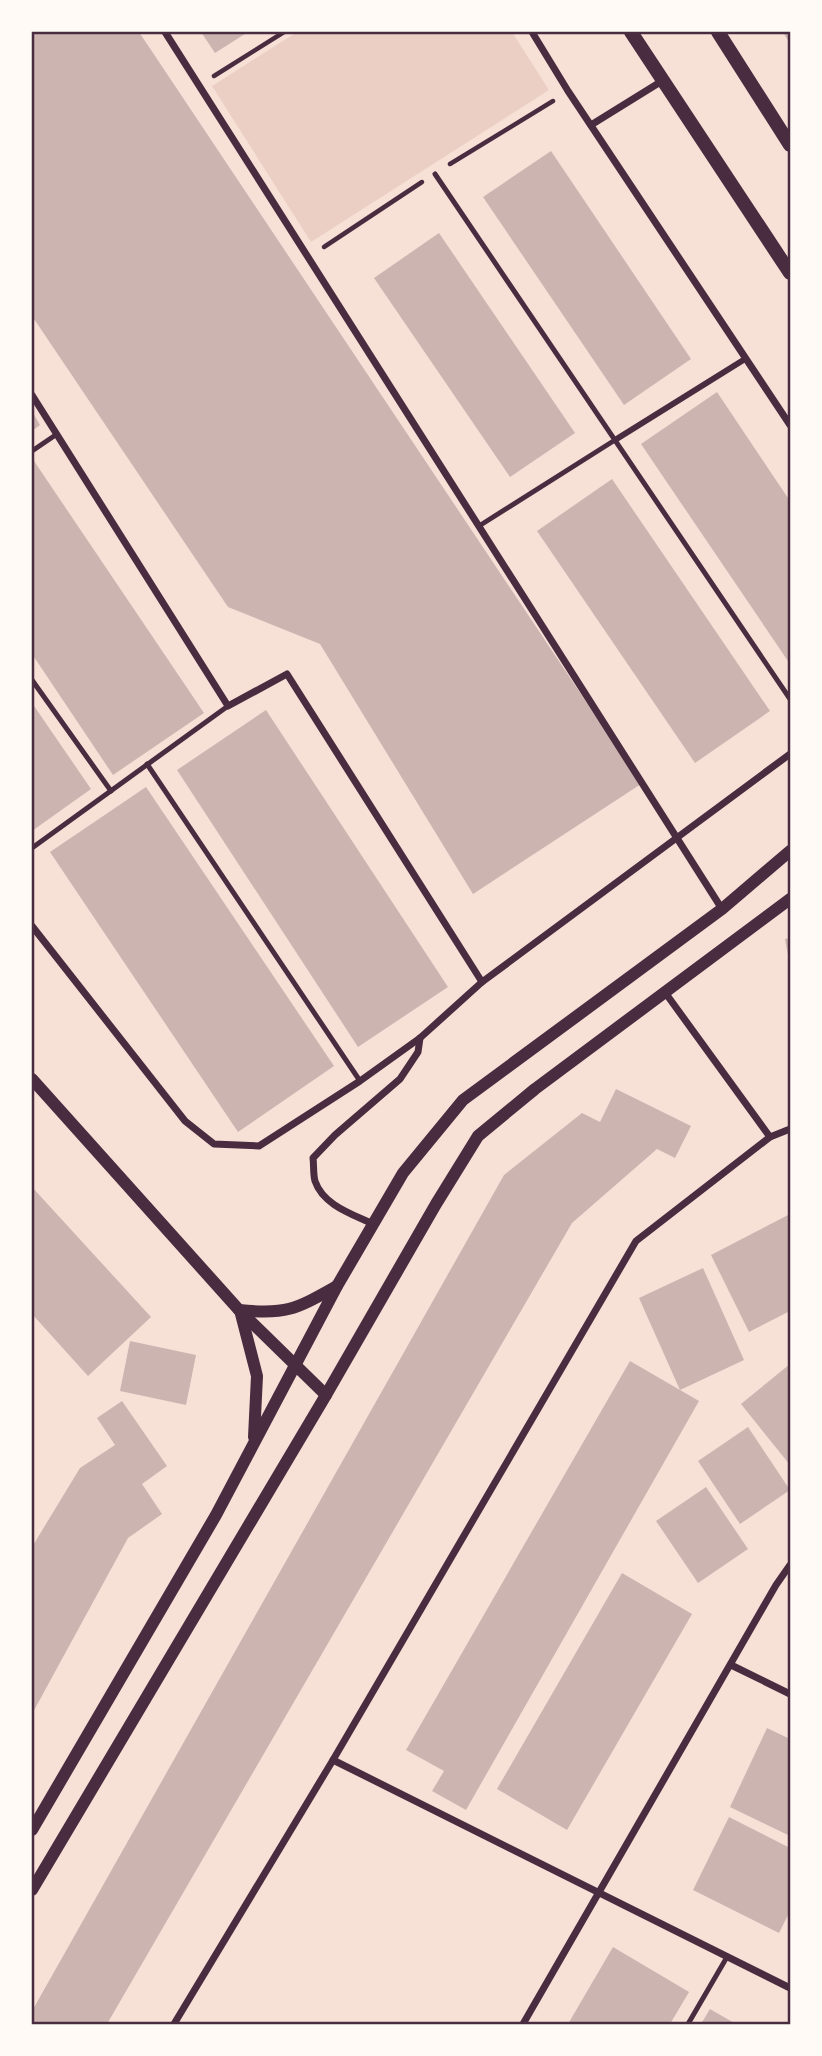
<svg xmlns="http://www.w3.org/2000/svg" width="822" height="2056" font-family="'Space Grotesk',sans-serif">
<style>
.green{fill:#ebcfc5}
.building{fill:#ccb4b1}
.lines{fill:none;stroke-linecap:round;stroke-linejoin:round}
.path{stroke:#4a2c40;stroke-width:4.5}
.service{stroke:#4a2c40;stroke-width:5}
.pedestrian{stroke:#4a2c40;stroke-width:6}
.minor{stroke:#4a2c40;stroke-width:7}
.tertiary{stroke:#4a2c40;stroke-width:12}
.secondary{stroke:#4a2c40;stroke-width:14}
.neatline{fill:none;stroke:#4a2c40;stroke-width:2.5}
</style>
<rect width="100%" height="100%" fill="#f7e1d7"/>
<!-- green -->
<polygon class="green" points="297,32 512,32 549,90 311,242 212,86"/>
<!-- building -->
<g class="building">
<polygon points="32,32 139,32 641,784 473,894 320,644 228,607 32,316"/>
<polygon points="201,32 248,32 215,53"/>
<polygon points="783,32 790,32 790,44"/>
<polygon points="551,151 691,359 624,405 483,197"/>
<polygon points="439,233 575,433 510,477 374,278"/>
<polygon points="717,392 790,501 790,664 641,444"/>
<polygon points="32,411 40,425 32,431"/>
<polygon points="34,461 204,713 113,775 32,654 32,463"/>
<polygon points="612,479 770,711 695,763 537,531"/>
<polygon points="32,703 91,789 32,831"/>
<polygon points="266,710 448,987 358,1047 177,770"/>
<polygon points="146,787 334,1066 238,1132 50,852"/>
<polygon points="790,938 790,960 789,960 785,939"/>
<polygon points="616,1089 691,1126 675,1158 657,1149 572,1223 107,2024 32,2024 32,2011 504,1175 582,1113 600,1122"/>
<polygon points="32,1187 151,1317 88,1376 32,1314"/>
<polygon points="790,1214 790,1311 749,1332 711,1255"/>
<polygon points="703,1268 744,1360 680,1390 639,1298"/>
<polygon points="130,1341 196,1355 186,1405 120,1391"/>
<polygon points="630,1361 699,1401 466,1810 432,1791 444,1771 406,1750"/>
<polygon points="790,1364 790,1465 741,1404"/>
<polygon points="122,1401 167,1466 142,1484 162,1514 128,1538 32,1714 32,1547 80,1468 115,1445 97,1418"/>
<polygon points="748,1427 790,1490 740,1524 698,1461"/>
<polygon points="706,1487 748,1549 698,1583 656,1521"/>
<polygon points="622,1573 692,1614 567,1830 497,1789"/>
<polygon points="767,1728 790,1739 790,1836 730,1807"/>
<polygon points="729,1817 790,1848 790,1911 779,1933 693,1890"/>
<polygon points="613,1947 689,1992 670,2024 568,2024"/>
<polygon points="710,2009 736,2024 701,2024"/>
</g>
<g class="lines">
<!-- path -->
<g class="path">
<polyline points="214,76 284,32"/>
<polyline points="450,164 553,101"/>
<polyline points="324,247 422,182"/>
</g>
<!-- service -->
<g class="service">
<polyline points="435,174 790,699"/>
<polyline points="32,451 57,434"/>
<polyline points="479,526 615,440"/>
<polyline points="32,680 111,791"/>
<polyline points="147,764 360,1081"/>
<polyline points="32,848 228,706"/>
<polyline points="688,2024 727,1957"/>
</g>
<!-- pedestrian -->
<polyline class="pedestrian" points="615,440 745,359"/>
<!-- minor -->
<g class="minor">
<polyline points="165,32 722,909"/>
<polyline points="532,32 568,91 790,425"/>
<polyline points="591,125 662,81"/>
<polyline points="32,395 228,706 287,674 482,982"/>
<polyline points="32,926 185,1121 214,1144 259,1146 360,1081 420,1038 482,982 790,754"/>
<polyline points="664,991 770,1137"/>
<path d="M373,1224C352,1214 323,1205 315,1181C313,1174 314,1165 313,1158L335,1135L400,1079L418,1052L420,1038"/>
<polyline points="731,1665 790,1694"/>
<polyline points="333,1760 790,1988"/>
<polyline points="174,2024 333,1760 636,1241 770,1137 790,1129"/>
<polyline points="523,2024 776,1585 790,1565"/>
</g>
<!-- tertiary -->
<g class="tertiary">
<polyline points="32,1079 239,1310 326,1395"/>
<path d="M239,1310C287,1315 296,1309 337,1286"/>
<polyline points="241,1314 257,1376 254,1437"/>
<polyline points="32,1830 216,1515 337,1286 403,1173 463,1100 722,909 790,851"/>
<polyline points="32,1890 326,1395 436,1204 478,1136 535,1089 790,899"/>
</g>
<!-- secondary -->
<g class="secondary">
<polyline points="631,32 790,273"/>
<polyline points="718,32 790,145"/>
</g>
</g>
<!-- border -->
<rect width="822" height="2056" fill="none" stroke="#fffaf5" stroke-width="66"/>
<rect x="33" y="33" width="756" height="1990" class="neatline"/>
</svg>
